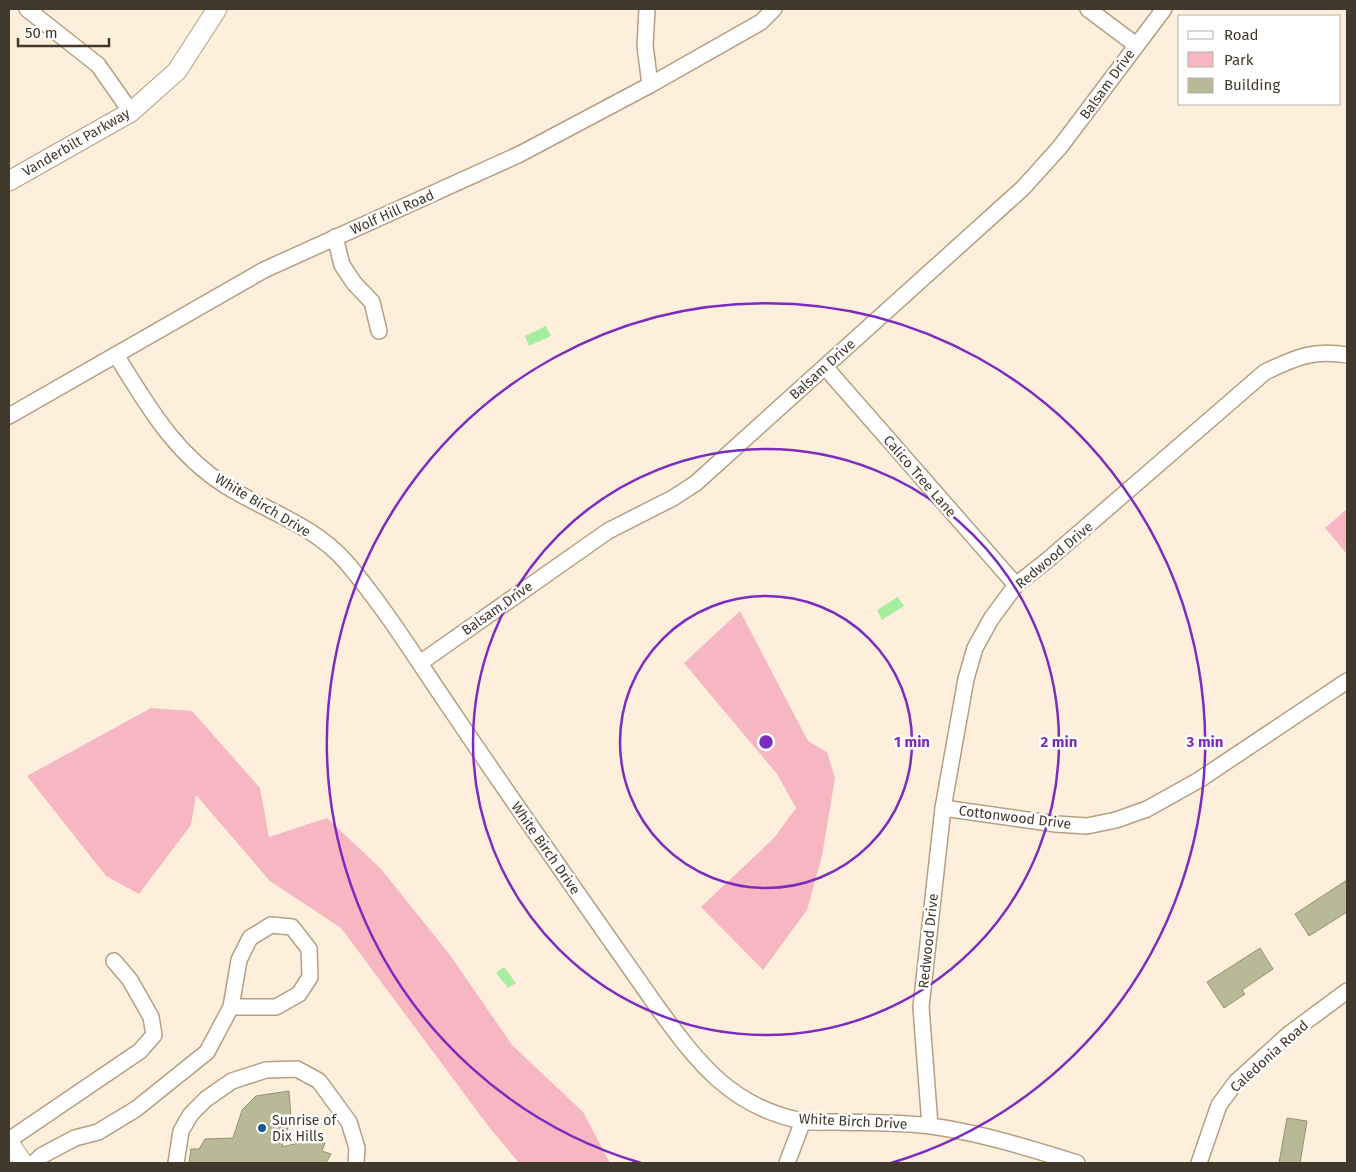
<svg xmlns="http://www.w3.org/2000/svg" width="1356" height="1172" font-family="'Fira Sans',sans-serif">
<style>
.green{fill:#f6b6c2}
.water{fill:#a7ed9f}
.building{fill:#b8b996;stroke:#929270}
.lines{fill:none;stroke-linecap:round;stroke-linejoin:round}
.minor-casing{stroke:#b59f82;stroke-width:18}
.major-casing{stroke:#b59f82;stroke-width:21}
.minor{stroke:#fff;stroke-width:15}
.major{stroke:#fff;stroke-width:19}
.ring{fill:none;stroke:#7b2cbf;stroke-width:2.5}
.poi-dot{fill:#0e5e90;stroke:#fff;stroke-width:2}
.labels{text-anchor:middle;stroke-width:5;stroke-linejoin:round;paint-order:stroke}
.street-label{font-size:14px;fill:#41382c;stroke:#fff}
.poi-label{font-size:14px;fill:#41382c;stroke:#fff;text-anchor:start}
.centre{fill:#7b2cbf;stroke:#fff;stroke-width:2.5}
.ring-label{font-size:15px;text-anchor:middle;font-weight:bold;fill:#7b2cbf;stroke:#fff;stroke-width:5;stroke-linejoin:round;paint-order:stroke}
</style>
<rect width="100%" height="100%" fill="#feefdd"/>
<!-- green -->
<g class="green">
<polygon points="1347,509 1347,554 1325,528"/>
<polygon points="740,611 808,741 827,752 835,778 822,856 807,910 763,970 701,907 774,838 796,808 777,774 684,663"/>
<polygon points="151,708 192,711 260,788 269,837 327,818 381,869 450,955 512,1045 583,1112 610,1163 519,1163 489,1127 341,928 270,881 196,795 191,825 139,894 106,876 27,776"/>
</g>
<!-- water -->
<g class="water">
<polygon points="546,326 551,336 529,346 525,336"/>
<polygon points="898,597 904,606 882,620 877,610"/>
<polygon points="504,967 516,983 508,988 496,973"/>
</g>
<!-- building -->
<g class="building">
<polygon points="1347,880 1347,912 1309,936 1295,914"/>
<polygon points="1260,948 1273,969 1242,990 1245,994 1224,1008 1207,982"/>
<polygon points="289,1091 291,1118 282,1147 307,1141 325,1143 322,1151 331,1154 326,1163 189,1163 191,1149 199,1149 205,1139 233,1138 242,1110 256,1096"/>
<polygon points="1287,1118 1307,1121 1300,1163 1279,1163"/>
</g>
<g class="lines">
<!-- minor casing -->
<g class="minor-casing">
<g id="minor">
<polyline points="27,9 98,65 131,112"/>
<polyline points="647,9 645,46 650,85"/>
<polyline points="1088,9 1136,45"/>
<polyline points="335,237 342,265 354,283 372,302 379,331"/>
<path d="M116,355C148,406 174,453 226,486C266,511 314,525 346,562C387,610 420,665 456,717C522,815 590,911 658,1008C697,1062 732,1108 803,1121C813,1123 826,1122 837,1122C868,1123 900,1122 931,1126C981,1133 1029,1148 1077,1163"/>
<polyline points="825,367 1016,585"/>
<polyline points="9,416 264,270 520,154 650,85 761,22 774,9"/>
<polyline points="420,663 608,531 673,498 696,483 1023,188 1060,147 1164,9"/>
<polyline points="943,808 1056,824 1087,826 1116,820 1147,809 1199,780 1347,681"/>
<path d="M930,1126L921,1007L943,808L966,679L975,648L991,619L1016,585L1050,558L1265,372C1295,358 1313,349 1347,355"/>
<polyline points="9,1140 140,1051 154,1035 151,1017 130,980 114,961"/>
<polyline points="34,1163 41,1156 75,1138 98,1132 136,1109 207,1052 231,1007 239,960 250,938 271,925 292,927 309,949 310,977 299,994 276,1007 231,1007"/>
<polyline points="176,1163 181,1131 191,1114 206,1099 232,1081 266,1070 297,1069 319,1081 349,1122 357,1148 356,1163"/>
<polyline points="787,1163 803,1121"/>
<polyline points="1199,1163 1219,1105 1236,1082 1289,1034 1347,991"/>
</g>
</g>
<!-- major casing -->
<g class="major-casing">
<g id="major">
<polyline points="9,181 131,112 177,71 217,9"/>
<polyline points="9,1143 23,1163"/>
</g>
</g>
<!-- minor -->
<use href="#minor" class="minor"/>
<!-- major -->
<use href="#major" class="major"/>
</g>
<!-- distance rings -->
<g class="ring">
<circle cx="766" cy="742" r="146"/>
<circle cx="766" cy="742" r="293"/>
<path d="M641 1163A439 439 0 1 1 891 1163"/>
</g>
<!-- markers -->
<circle class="poi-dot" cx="262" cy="1128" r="5"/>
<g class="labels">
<!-- street labels -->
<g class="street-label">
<text transform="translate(1107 84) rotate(-54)" y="5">Balsam Drive</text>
<text transform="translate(76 142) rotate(-30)" y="5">Vanderbilt Parkway</text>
<text transform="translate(392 212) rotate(-24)" y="5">Wolf Hill Road</text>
<text transform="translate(822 369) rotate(-42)" y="5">Balsam Drive</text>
<text transform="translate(920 476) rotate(49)" y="5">Calico Tree Lane</text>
<text transform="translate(263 505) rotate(31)" y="5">White Birch Drive</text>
<text transform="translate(1054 555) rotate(-40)" y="5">Redwood Drive</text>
<text transform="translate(497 608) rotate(-35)" y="5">Balsam Drive</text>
<text transform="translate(1015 817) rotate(7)" y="5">Cottonwood Drive</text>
<text transform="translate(546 848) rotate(55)" y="5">White Birch Drive</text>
<text transform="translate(928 941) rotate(-84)" y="5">Redwood Drive</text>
<text transform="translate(1269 1056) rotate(-42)" y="5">Caledonia Road</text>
<text transform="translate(853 1121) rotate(3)" y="5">White Birch Drive</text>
</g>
<!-- poi labels -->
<g class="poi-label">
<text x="272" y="1125">Sunrise of<tspan x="272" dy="16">Dix Hills</tspan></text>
</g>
</g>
<circle cx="766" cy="742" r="8" class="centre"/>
<g class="ring-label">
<text x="912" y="747">1 min</text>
<text x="1059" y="747">2 min</text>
<text x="1205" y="747">3 min</text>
</g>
<!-- border -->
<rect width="1356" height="1172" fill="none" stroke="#41382c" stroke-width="20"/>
<!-- legend -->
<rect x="1178" y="15" width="162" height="90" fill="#ffffff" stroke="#b3afab"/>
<rect x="1188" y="31" width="25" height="8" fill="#ffffff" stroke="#b3afab"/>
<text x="1224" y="40" font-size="15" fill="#41382c">Road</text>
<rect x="1188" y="52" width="25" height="15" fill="#f6b6c2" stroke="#b3afab"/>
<text x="1224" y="65" font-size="15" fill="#41382c">Park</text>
<rect x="1188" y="78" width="25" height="15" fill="#b8b996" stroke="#b3afab"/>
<text x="1224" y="90" font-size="15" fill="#41382c">Building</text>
<!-- scale -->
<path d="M18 38v8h91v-8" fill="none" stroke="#41382c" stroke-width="2.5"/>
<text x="25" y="38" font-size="15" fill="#41382c" stroke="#ffffff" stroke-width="4" paint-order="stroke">50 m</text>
</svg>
